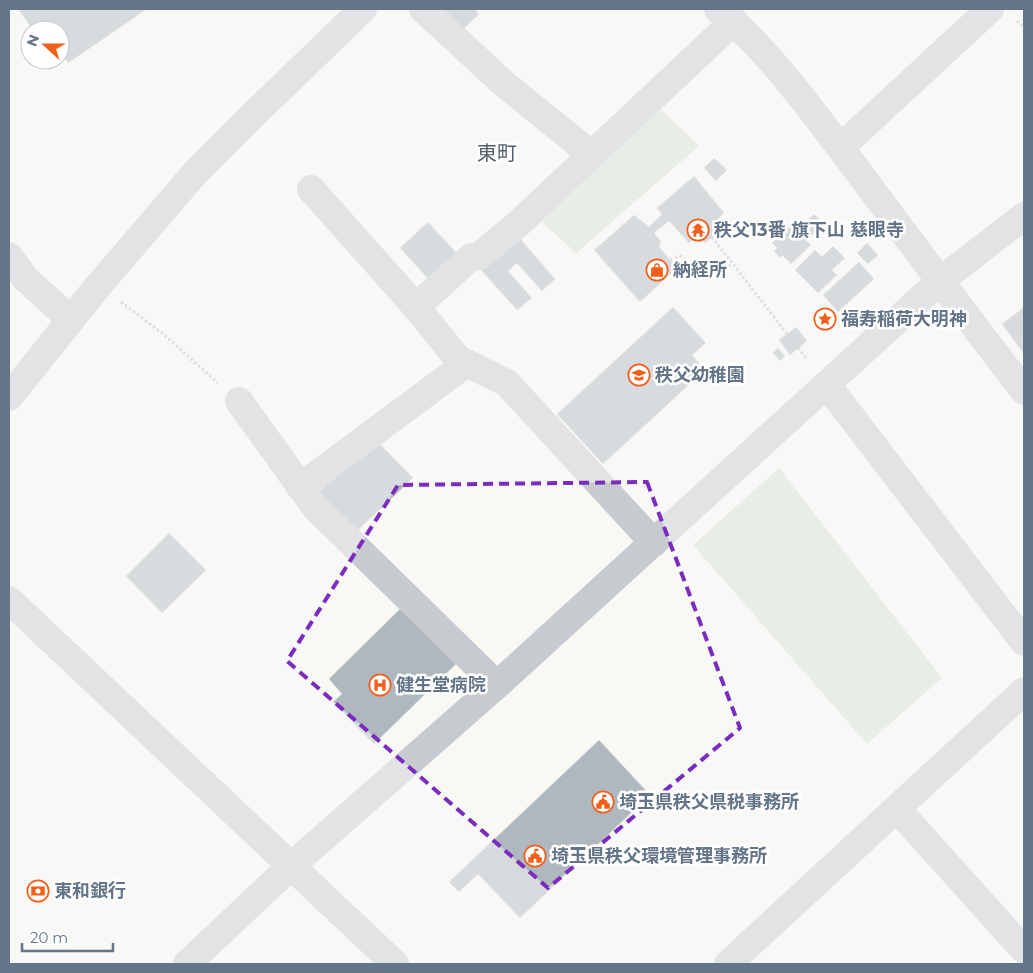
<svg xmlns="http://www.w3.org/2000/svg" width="1033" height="973" font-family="Montserrat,'Noto Sans JP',sans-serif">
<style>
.green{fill:#d8e0d5}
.building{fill:#b0b8bf;stroke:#d9dad7}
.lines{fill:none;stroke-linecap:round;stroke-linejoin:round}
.path{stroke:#c0c2c5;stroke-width:3;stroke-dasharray:2.5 2.5;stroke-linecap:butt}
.minor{stroke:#c7cbcf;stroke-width:28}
.marked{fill:none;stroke:#7b2cbf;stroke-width:4;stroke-dasharray:10 6;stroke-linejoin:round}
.labels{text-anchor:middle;stroke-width:5;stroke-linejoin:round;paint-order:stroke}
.poi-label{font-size:18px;font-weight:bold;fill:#647589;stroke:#fff;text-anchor:start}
.quarter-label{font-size:20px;fill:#535f6d;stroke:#fff}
</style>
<rect width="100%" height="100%" fill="#f8f8f5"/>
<!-- green -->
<g class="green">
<polygon points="661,109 699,146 576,253 541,221"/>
<polygon points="779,468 942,678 867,744 693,545"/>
</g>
<!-- building -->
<g class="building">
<polygon points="18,9 147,9 68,63 60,51 60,30 46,30 40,21 31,27"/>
<polygon points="429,9 479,9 476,11 479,14 458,34"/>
<polygon points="714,158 727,170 716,181 704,168"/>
<polygon points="694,176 724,213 715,222 721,230 705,243 698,236 689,243 669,221 654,233 661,241 659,247 677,268 640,302 594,250 634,215 649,227 662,214 657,208"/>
<polygon points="814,214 824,224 812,235 802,226"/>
<polygon points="428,222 460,257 432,283 400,248"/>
<polygon points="792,224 811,245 791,264 782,255 780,258 774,251 777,248 772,243"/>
<polygon points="518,236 555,279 542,291 517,263 508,271 532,298 517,310 481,270"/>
<polygon points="867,243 878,255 868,264 857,253"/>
<polygon points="833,246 845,258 832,270 837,275 818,293 795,270 815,250 822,257"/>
<polygon points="859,262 874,279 838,312 823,295"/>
<polygon points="673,307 706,343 692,355 705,370 603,464 557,414"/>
<polygon points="1024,307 1024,354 1002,324"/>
<polygon points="826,311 831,316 825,322 820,317"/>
<polygon points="796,327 807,341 790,355 779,340"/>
<polygon points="778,348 785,356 780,361 773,353"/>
<polygon points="374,438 413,478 355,533 317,494"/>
<polygon points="169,533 206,570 162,613 126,576"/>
<polygon points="405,604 460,660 374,744 333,702 342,694 329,679"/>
<polygon points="599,740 650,795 520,918 478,874 459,892 449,882"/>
</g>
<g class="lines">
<!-- path -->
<g class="path">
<polyline points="1017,21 1024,27"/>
<polyline points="712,237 787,334"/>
<polyline points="670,260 681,256 694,270 733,265"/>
<polyline points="121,302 162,333 218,383"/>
<polyline points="798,348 807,359"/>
</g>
<!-- minor -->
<g class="minor">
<polyline points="423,9 502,82 592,155"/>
<path d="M718,9C752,36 779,69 806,103C829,133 852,163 875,194C924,260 974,326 1024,391"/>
<polyline points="841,147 990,9"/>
<polyline points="311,189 416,307 458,359 507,383 654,543"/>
<polyline points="9,256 26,279 71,320"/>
<polyline points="416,307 471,257 479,256 518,224 734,21"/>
<polyline points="827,385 1024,642"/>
<polyline points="9,397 98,286 195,173 253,115 363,9"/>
<polyline points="239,401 315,507 497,685"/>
<polyline points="300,487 467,363"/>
<polyline points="9,600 395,964"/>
<polyline points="897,809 1024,950"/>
<polyline points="187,964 290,867 497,685 940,281 1024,216"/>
<polyline points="728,964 1024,691"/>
</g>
</g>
<!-- marked area -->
<path d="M0 0H1033V973H0ZM647,482L740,728L548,888L287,661L398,485Z" fill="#f8f8f5" fill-opacity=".55" fill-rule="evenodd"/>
<path class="marked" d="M647,482L740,728L548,888L287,661L398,485Z"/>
<!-- icons -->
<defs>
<g id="temple-ring" transform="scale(1.125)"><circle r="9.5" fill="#fff" stroke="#f35e1a" stroke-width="1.5"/><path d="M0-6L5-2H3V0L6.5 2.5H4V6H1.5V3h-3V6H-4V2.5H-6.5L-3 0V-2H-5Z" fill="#f35e1a"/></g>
<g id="shop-ring" transform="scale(1.125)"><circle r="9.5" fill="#fff" stroke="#f35e1a" stroke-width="1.5"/><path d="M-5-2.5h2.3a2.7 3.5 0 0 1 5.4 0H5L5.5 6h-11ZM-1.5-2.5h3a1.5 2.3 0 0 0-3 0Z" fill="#f35e1a"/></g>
<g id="sight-ring" transform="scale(1.125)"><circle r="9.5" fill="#fff" stroke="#f35e1a" stroke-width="1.5"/><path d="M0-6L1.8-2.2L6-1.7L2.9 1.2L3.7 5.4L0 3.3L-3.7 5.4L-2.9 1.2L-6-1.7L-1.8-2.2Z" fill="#f35e1a"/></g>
<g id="school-ring" transform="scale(1.125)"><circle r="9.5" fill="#fff" stroke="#f35e1a" stroke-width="1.5"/><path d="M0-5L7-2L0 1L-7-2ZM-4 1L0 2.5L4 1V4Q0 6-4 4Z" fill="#f35e1a"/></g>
<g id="hospital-ring" transform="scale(1.125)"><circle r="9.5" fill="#fff" stroke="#f35e1a" stroke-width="1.5"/><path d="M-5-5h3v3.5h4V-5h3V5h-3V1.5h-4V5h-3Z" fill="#f35e1a"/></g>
<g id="civic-ring" transform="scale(1.125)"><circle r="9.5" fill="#fff" stroke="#f35e1a" stroke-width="1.5"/><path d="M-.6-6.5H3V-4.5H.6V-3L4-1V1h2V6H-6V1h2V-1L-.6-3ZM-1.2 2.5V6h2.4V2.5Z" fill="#f35e1a"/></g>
<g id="bank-ring" transform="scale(1.125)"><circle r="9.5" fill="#fff" stroke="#f35e1a" stroke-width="1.5"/><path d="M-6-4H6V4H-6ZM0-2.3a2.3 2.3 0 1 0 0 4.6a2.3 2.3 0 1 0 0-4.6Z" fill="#f35e1a"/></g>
</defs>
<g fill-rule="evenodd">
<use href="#temple-ring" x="698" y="230"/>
<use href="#shop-ring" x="657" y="270"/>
<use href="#sight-ring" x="825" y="319"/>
<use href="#school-ring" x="639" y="375"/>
<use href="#hospital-ring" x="380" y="685"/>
<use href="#civic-ring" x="603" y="802"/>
<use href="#civic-ring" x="535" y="856"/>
<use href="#bank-ring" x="38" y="891"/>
</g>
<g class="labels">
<!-- poi labels -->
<g class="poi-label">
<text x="714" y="236">秩父13番 旗下山 慈眼寺</text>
<text x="673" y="276">納経所</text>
<text x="841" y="325">福寿稲荷大明神</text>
<text x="655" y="381">秩父幼稚園</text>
<text x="396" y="691">健生堂病院</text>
<text x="619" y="808">埼玉県秩父県税事務所</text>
<text x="551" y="862">埼玉県秩父環境管理事務所</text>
<text x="54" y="897">東和銀行</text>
</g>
<!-- quarter labels -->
<g class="quarter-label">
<text x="497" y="160">東町</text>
</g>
</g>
<!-- border -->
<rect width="1033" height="973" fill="none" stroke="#647589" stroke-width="20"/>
<!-- north arrow -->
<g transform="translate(45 45) rotate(291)"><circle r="24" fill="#ffffff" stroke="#c1c8d0"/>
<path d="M0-4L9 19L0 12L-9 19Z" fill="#f35e1a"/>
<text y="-8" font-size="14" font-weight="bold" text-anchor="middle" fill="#647589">N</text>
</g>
<!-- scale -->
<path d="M22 943v8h91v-8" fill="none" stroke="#647589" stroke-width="2.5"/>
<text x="30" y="943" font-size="15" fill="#647589" stroke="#ffffff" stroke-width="4" paint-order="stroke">20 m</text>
</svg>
